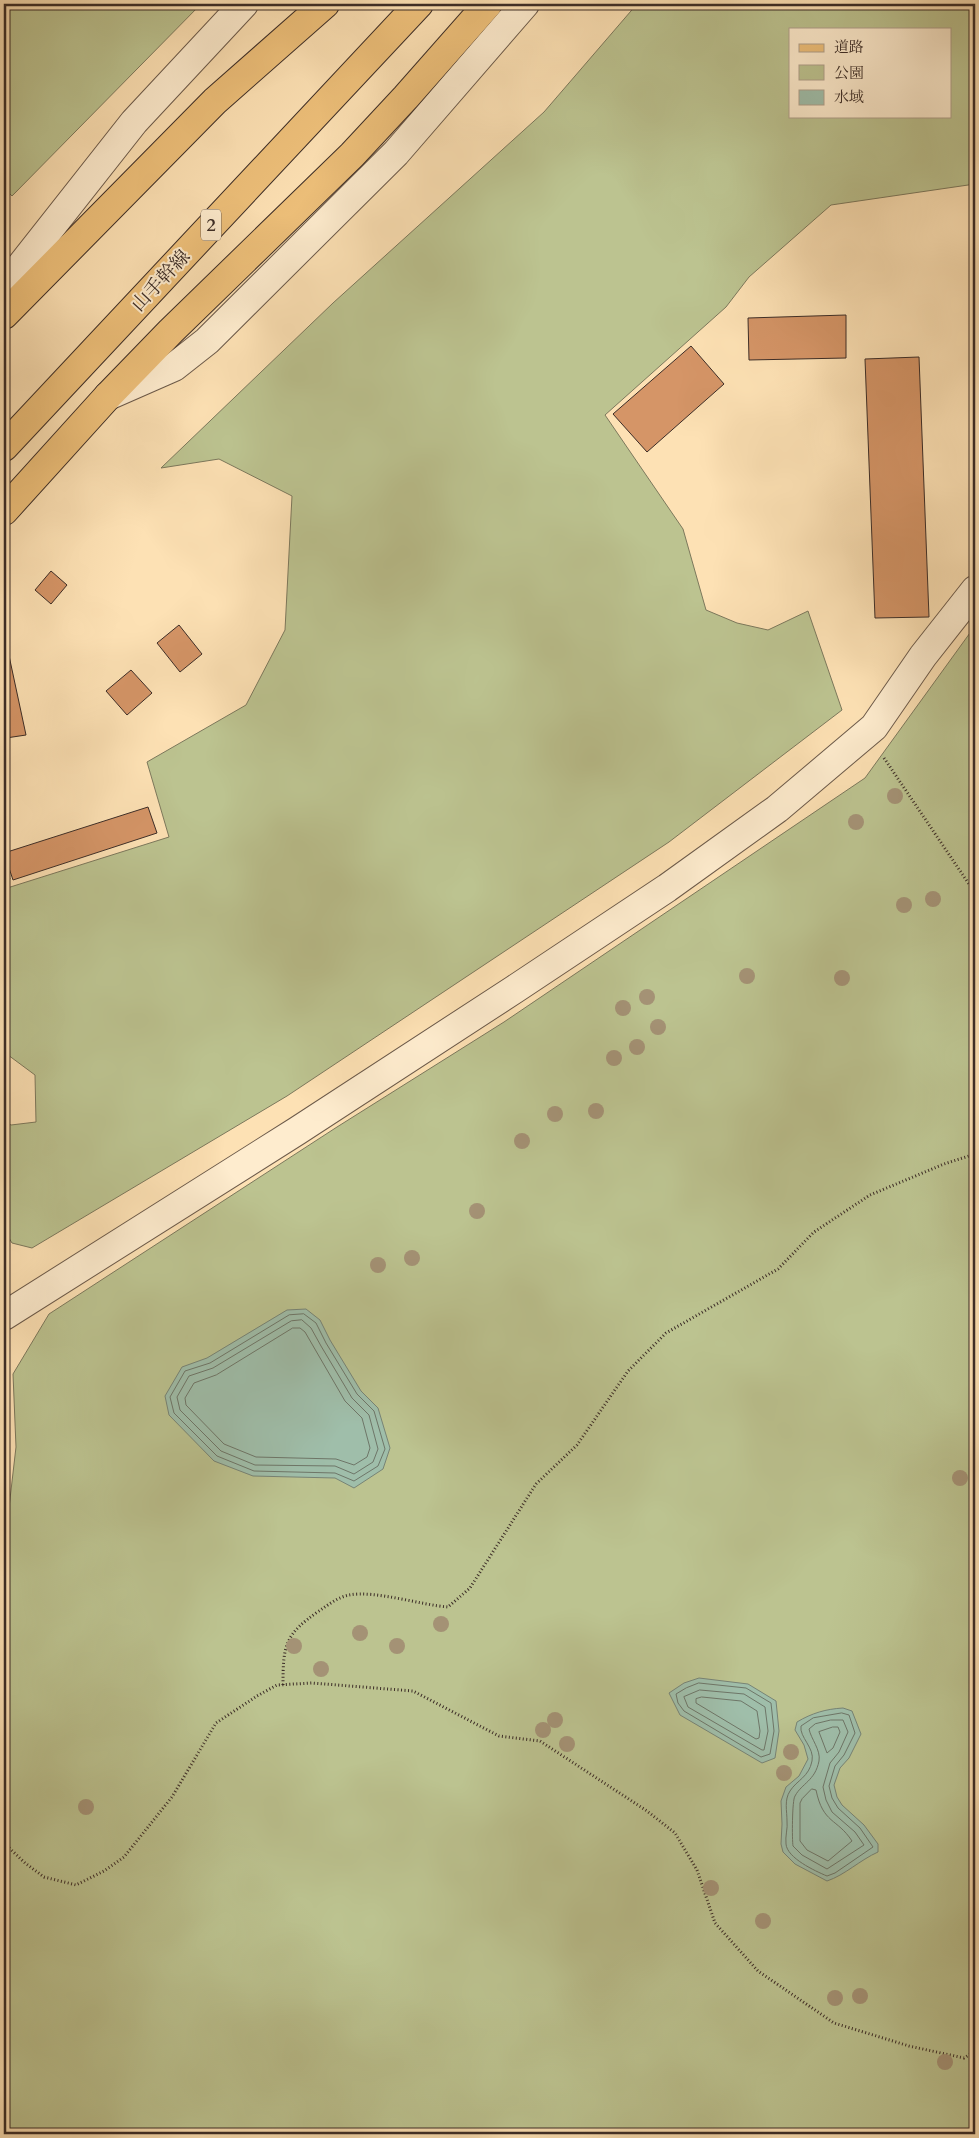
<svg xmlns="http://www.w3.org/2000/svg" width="979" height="2138" font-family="Cardo,'Noto Serif JP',serif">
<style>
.green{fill:#bcc390;stroke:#7c785c;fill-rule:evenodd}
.water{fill:#9fbeaa;stroke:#778476}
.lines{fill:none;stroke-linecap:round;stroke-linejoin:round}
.shore{stroke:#6e7668;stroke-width:1}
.building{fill:#d59567;stroke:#3c2d27}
.minor-casing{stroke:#6c5a4a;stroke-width:30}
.major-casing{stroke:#3c2d27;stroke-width:30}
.path{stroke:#3c2d27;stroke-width:3;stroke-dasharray:1 2.5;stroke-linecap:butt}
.minor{stroke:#feecce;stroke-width:28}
.major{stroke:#eec07a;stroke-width:28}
.tree{fill:#a49275}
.labels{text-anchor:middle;stroke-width:4;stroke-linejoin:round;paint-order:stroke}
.shield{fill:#feecce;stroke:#766659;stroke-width:1}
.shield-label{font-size:18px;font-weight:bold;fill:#3c2d27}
.street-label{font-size:19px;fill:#3c2d27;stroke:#feecce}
</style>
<rect width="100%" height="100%" fill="#fde1b4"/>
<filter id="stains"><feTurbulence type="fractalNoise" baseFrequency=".004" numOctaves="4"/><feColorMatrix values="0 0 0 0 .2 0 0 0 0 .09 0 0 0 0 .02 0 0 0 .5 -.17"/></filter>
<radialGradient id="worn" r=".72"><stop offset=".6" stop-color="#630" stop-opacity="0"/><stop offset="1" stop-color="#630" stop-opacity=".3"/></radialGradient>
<!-- green -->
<g class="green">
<polygon points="4,4 201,4 12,196 4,188"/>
<path d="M637,4H975V184L831,205L749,277L726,307L605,415L683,529L706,610L737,623L768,630L808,611L842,710L669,842L287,1096L32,1248L12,1243L4,1230V1121L11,1125L36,1122L35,1075L4,1052V889L169,837L147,762L246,705L285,630L292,496L219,459L161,468L333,303L544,112ZM790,29H950V116H790Z"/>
<polygon points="975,626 975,2134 4,2134 4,1551 16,1447 13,1374 49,1314 337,1127 504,1022 865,778"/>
</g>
<!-- water -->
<g class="water">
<polygon points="306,1309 320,1320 330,1340 361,1391 378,1408 390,1448 383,1469 354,1488 335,1478 253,1476 214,1461 169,1415 165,1396 182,1367 207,1358 287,1310"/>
<polygon points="699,1678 748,1684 776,1701 779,1731 775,1758 762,1763 680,1715 669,1693 684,1683"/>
<path d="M843,1708L852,1711L861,1734L849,1758L840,1768L834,1785L837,1797L842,1805L864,1825L878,1844V1852C860,1860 845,1875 827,1881L795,1864L783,1852L781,1844L782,1824L781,1801L786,1787L799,1776L808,1759L804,1745L795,1730L797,1722C812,1713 826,1709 843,1708Z"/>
</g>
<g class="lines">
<!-- shore -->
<g class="shore">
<polygon points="304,1314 316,1323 326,1343 357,1394 374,1411 385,1449 378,1466 354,1481 335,1473 254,1471 217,1456 174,1413 170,1397 185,1371 210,1363 289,1315"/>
<polygon points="302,1320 311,1328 321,1346 352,1398 369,1415 378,1449 373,1462 354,1474 335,1466 255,1465 221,1451 180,1410 177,1397 189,1376 213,1368 291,1321"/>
<polygon points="293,1328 300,1328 305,1332 345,1401 362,1418 370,1448 367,1457 354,1465 336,1459 256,1457 224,1444 186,1405 185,1398 194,1383 216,1375"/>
<polygon points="699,1683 746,1688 771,1703 774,1731 770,1754 761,1757 684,1711 678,1703 676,1694 686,1688"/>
<polygon points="700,1690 744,1694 765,1707 768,1731 764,1750 762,1750 688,1707 684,1697"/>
<polygon points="702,1697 741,1701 757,1711 760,1731 759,1738 756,1739 696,1703 696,1699"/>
<path d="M842,1713L849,1715L855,1733L844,1755L835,1766L829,1786L832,1798L838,1808L860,1828L873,1847L835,1873L827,1876C815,1871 787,1858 786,1844C785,1836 788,1828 787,1821C787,1811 784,1800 790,1791C797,1780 809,1777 812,1761C815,1748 799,1737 801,1726L813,1718Z"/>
<path d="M831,1720H843L848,1732L839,1752L830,1763L823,1787L826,1800L832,1812L855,1832L864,1845L827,1869L802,1855L793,1846C792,1840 792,1800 795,1796C802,1783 815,1781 819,1761C821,1750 811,1739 809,1729L815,1724Z"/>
<polygon points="833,1727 838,1727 840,1732 833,1748 827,1753 819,1732"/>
<path d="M812,1789L816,1790C823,1824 837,1818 852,1841L828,1861L807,1850L800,1841V1803L802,1799Z"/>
</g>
</g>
<!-- building -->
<g class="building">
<polygon points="846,315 846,358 749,360 748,318"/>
<polygon points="691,346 724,384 647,452 613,414"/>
<polygon points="919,357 929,617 875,618 865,359"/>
<polygon points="51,571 67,585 51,604 35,590"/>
<polygon points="179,625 202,654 180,672 157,643"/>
<polygon points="8,651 26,735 6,738 4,726 4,652"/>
<polygon points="131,670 152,693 127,715 106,691"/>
<polygon points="148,807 157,833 13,880 4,853"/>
<polygon points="4,861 10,879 4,881"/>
</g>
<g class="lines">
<!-- minor casing -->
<g class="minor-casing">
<g id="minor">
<polyline points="4,287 134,122 244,4"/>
<polyline points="108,396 174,367 207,341 396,153 525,4"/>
<polyline points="4,1316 297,1131 515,989 667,888 777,809 874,727 923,656 975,590"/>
</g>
</g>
<!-- major casing -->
<g class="major-casing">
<g id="major">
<polyline points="4,315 215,101 325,4"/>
<polyline points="4,447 419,4"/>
<polyline points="4,511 108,396 171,331 352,155 406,97 488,4"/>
</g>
</g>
<!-- path -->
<g class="path">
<polyline points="884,758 975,893"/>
<path d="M283,1685C283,1645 285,1634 319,1611C328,1605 338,1597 349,1595C375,1590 421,1605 448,1607L470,1588L536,1484L577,1445L628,1371L666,1333L778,1269L814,1232L870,1195L944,1164L975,1154"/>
<polyline points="4,1843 25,1863 44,1877 76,1885 104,1871 124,1857 172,1797 216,1723 257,1696 277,1685 312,1683 413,1691 499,1736 540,1741 647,1811 675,1833 697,1870 715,1923 758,1971 834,2023 909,2046 964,2058 975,2051"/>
</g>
<!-- minor -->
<use href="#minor" class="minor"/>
<!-- major -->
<use href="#major" class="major"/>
</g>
<!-- trees -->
<g class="tree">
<circle cx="895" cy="796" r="8"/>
<circle cx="856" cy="822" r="8"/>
<circle cx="933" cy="899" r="8"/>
<circle cx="904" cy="905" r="8"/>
<circle cx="747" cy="976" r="8"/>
<circle cx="842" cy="978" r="8"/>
<circle cx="647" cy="997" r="8"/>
<circle cx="623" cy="1008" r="8"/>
<circle cx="658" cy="1027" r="8"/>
<circle cx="637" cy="1047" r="8"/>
<circle cx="614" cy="1058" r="8"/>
<circle cx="596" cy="1111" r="8"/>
<circle cx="555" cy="1114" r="8"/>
<circle cx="522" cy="1141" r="8"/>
<circle cx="477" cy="1211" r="8"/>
<circle cx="412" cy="1258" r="8"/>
<circle cx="378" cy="1265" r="8"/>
<circle cx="960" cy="1478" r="8"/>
<circle cx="441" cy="1624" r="8"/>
<circle cx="360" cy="1633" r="8"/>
<circle cx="294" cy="1646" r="8"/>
<circle cx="397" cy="1646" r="8"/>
<circle cx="321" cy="1669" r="8"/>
<circle cx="555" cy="1720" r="8"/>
<circle cx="543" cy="1730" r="8"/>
<circle cx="567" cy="1744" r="8"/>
<circle cx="791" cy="1752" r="8"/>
<circle cx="784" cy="1773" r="8"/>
<circle cx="86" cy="1807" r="8"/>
<circle cx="711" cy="1888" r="8"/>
<circle cx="763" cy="1921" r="8"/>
<circle cx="860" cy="1996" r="8"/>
<circle cx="835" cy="1998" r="8"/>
<circle cx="945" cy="2062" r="8"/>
</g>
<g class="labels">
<!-- shield labels -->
<rect class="shield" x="201" y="209.5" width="20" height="31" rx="4"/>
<g class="shield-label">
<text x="211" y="231">2</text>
</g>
<!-- street labels -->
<g class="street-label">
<text transform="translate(160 280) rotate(-47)" y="7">山手幹線</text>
</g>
</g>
<!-- margin -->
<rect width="979" height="2138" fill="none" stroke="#fde1b4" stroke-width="20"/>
<rect x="5" y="5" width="969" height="2128" fill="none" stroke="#3c2d27" stroke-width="2.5"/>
<rect x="10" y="10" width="959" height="2118" fill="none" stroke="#3c2d27"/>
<!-- legend -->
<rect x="789" y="28" width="162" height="90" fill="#feecce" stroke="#b0a08b"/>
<rect x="799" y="44" width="25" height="8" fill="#eec07a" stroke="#b0a08b"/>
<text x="834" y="52" font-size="15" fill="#3c2d27">道路</text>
<rect x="799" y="65" width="25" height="15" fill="#bcc390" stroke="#b0a08b"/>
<text x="834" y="78" font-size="15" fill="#3c2d27">公園</text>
<rect x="799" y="90" width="25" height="15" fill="#9fbeaa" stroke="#b0a08b"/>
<text x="834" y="102" font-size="15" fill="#3c2d27">水域</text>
<rect width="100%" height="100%" filter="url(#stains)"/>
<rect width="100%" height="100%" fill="url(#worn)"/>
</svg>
